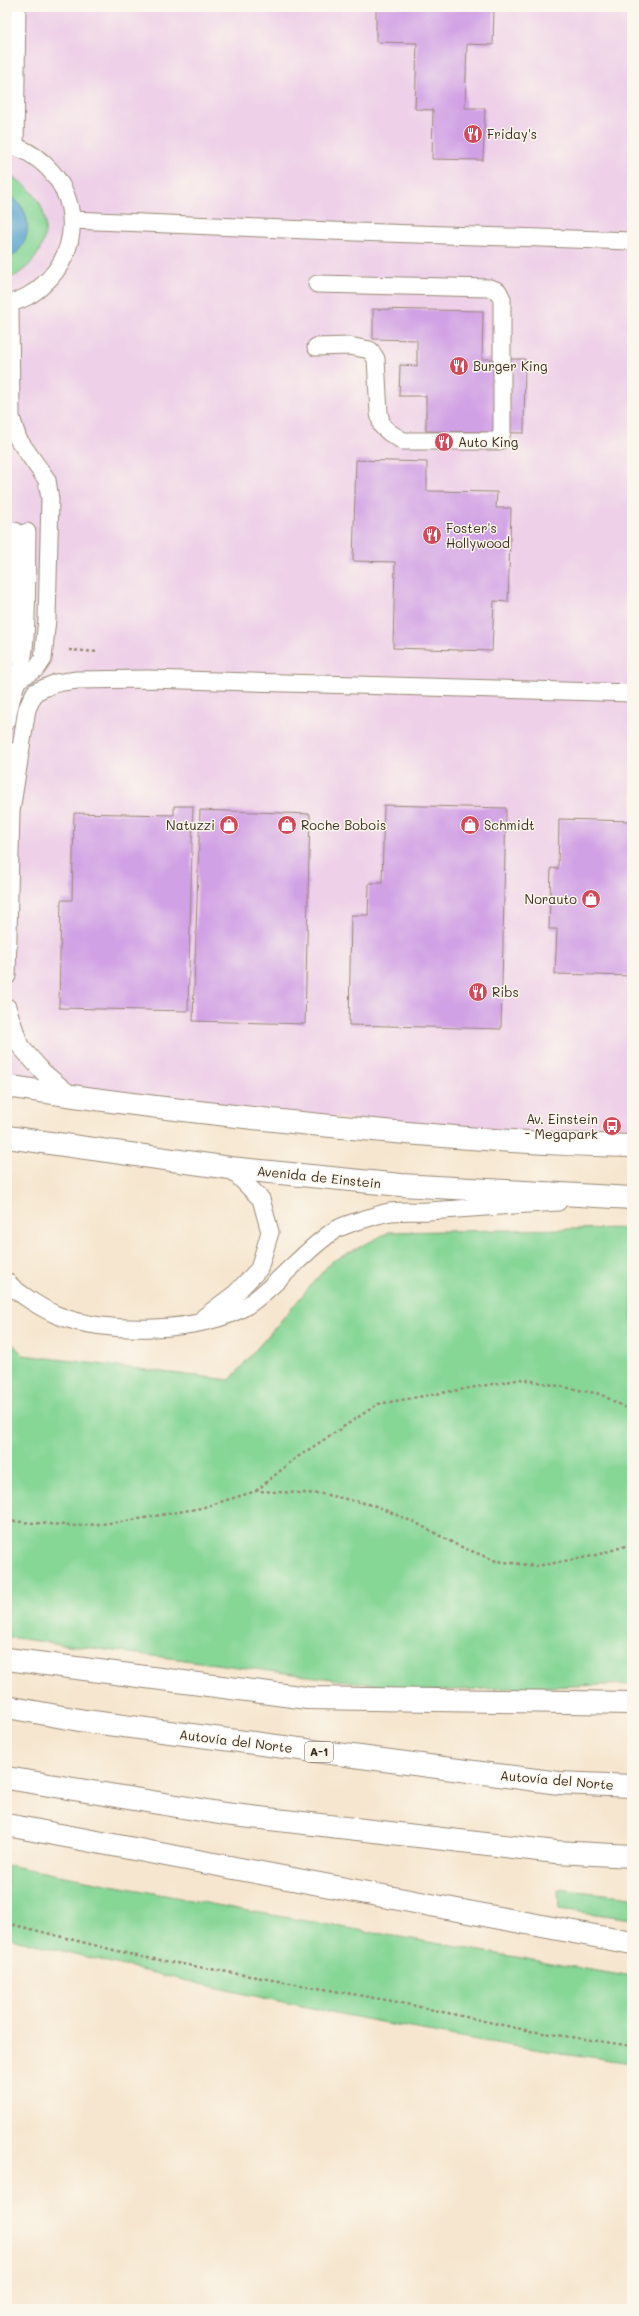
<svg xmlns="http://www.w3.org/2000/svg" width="639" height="2316" font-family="Mali,sans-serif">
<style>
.built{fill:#eed0e8}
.green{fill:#86d696;stroke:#60805a}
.water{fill:#55a3ce;stroke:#486676}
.building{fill:#d1a1e5}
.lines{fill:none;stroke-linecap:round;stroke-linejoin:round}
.service-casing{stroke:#988876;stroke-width:19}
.tertiary-casing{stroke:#988876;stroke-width:24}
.motorway-casing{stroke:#988876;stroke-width:24}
.path{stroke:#988876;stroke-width:2.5;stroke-dasharray:3 3;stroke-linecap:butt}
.service{stroke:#fff;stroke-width:17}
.tertiary{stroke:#fff;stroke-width:22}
.motorway{stroke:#fff;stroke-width:22}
.labels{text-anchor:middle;stroke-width:3;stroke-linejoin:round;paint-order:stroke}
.shield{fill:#fbf7ec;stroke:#75685c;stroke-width:1}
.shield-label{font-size:12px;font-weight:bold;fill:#3b2a1e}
.poi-label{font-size:13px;fill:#3b2a1e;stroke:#fbf7ec;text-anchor:start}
.street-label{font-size:13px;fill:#3b2a1e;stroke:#fbf7ec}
</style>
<rect width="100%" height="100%" fill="#fbf7ec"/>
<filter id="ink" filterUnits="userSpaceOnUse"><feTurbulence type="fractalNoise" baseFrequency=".025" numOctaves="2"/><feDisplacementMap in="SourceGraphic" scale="8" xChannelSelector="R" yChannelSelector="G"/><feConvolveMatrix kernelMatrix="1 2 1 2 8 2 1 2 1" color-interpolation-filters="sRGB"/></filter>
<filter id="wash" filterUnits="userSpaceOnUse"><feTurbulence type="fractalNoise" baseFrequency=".012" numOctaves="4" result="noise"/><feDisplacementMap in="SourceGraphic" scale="16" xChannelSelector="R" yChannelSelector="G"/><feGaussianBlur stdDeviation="0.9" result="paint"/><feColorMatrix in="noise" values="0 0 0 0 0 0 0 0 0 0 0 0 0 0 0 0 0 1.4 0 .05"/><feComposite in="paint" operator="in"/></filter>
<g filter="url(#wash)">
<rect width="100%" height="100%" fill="#f6e6cf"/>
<!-- built -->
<polygon class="built" points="7,7 632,7 632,1146 7,1086"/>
<!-- green -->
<g class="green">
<path d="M7,175C59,196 57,258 7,280V260C33,245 35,208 7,194Z"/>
<polygon points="632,1228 632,1684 424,1691 7,1637 7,1338 23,1355 230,1380 331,1262 389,1232"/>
<path d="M7,1865L243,1910L632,1977V2063C580,2055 528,2049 477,2040C319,2012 162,1977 7,1937Z"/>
<polygon points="558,1889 632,1897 632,1919 559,1909"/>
</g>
<!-- water -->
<path class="water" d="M7,194C35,208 34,245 7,260Z"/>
<g id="blocks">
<!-- building -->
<g class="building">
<polygon points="376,7 494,7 493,45 467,44 465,108 485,108 483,160 432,159 433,110 415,109 417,43 376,42"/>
<polygon points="373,309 483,311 482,359 525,359 524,433 426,431 426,396 399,396 400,365 417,366 417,340 373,339"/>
<polygon points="356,460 427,462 427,491 497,492 496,508 511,508 508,602 494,601 492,651 393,648 395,562 353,561"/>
<polygon points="384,805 506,808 501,1029 349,1025 351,915 368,915 369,883 382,883"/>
<polygon points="174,806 193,806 188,1011 59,1008 61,900 72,900 74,813 174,815"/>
<polygon points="200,810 310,814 305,1024 193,1021"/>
<polygon points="559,819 632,821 632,976 555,974 557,929 549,929 551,868 558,869"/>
</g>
</g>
</g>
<g filter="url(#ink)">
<use href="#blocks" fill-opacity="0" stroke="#988876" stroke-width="1"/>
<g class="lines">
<!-- service casing -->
<g class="service-casing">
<g id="service">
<path d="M7,145C21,147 34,155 44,164C81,198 80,251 44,284C35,293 20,302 7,303"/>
<polyline points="15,147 17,7"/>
<polyline points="73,220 355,232 632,241"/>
<polyline points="10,303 11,417 18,439 47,480 50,499 47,619 43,659 37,668 19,679"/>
<polyline points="316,347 349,346 370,350 376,359 379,413 382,426 390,433 403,441 499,441 502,432 502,299 498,291 490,288 317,284"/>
<polyline points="7,655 11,649 15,531"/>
<path d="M7,721C9,696 22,675 24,649C28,611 26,571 27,532"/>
<polyline points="7,750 9,779"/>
<polyline points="7,976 11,811 27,709 35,692 56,683 77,680 148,679 632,693"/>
<polyline points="7,1007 20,1046 43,1072 73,1097"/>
<path d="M7,1282C17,1293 43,1309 57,1315C104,1335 205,1333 248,1305C280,1283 303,1251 335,1230C347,1223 365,1219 378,1215C393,1209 413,1212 429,1211C472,1208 515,1205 558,1202"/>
<polyline points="204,1317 236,1293 259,1269 270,1232 261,1199 230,1168"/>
</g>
</g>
<!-- tertiary casing -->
<g class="tertiary-casing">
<g id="tertiary">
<path d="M7,1086C105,1102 203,1113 301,1123C411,1134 522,1144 632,1146"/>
<polyline points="7,1137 230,1168 401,1185 632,1198"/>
</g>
</g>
<!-- motorway casing -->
<g class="motorway-casing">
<g id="motorway">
<polyline points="7,1659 307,1698 632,1703"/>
<polyline points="7,1707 85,1721 559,1783 632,1786"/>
<polyline points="7,1778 225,1814 556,1852 632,1856"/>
<polyline points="7,1825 632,1943"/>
</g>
</g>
<!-- path -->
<g class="path">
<polyline points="69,650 98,652"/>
<polyline points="256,1491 293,1460 378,1404 522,1379 600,1394 632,1411"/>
<polyline points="7,1521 77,1526 121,1522 201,1508 256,1491 323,1494 373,1505 416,1523 457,1545 496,1561 537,1566 593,1556 632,1544"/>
<polyline points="7,1923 137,1956 397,2002 530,2031 632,2046"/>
</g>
<!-- service -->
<use href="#service" class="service"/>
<!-- tertiary -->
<use href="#tertiary" class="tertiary"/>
<!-- motorway -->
<use href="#motorway" class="motorway"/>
</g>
</g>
<!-- icons -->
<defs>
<g id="restaurant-disc" transform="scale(1)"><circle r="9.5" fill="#d1495b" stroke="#fbf7ec"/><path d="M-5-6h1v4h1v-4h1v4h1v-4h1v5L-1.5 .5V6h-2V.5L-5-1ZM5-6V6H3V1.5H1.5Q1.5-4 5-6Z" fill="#fff"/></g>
<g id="shop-disc" transform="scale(1)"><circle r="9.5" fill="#d1495b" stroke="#fbf7ec"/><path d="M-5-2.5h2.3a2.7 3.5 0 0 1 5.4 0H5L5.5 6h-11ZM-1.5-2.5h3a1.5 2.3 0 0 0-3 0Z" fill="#fff"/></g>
<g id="bus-disc" transform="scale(1)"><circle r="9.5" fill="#d1495b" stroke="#fbf7ec"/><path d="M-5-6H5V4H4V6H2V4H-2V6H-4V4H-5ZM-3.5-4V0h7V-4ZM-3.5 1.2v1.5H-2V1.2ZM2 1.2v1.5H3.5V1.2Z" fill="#fff"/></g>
</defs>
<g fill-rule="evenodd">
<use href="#restaurant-disc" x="473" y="134"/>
<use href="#restaurant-disc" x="459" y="366"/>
<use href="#restaurant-disc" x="444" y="442"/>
<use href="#restaurant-disc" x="432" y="535"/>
<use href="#shop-disc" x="229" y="825"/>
<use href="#shop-disc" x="287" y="825"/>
<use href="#shop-disc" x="470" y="825"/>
<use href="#shop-disc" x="591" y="899"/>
<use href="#restaurant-disc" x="478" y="992"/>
<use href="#bus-disc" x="612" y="1126"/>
</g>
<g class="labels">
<!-- shield labels -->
<rect class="shield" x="305" y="1742" width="28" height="20" rx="3"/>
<g class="shield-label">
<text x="319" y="1756">A-1</text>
</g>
<!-- poi labels -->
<g class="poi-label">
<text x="487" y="139">Friday's</text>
<text x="473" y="371">Burger King</text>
<text x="458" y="447">Auto King</text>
<text x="446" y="533">Foster's<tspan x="446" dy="15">Hollywood</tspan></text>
<text x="215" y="830" text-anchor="end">Natuzzi</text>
<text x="301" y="830">Roche Bobois</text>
<text x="484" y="830">Schmidt</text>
<text x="577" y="904" text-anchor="end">Norauto</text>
<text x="492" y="997">Ribs</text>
<text x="598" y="1124" text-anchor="end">Av. Einstein<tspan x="598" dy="15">- Megapark</tspan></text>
</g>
<!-- street labels -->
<g class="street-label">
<text transform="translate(319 1177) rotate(6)" y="5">Avenida de Einstein</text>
<text transform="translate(236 1741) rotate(7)" y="5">Autovía del Norte</text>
<text transform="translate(557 1780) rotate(5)" y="5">Autovía del Norte</text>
</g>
</g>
<!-- margin -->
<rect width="639" height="2316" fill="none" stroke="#fbf7ec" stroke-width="24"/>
</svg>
